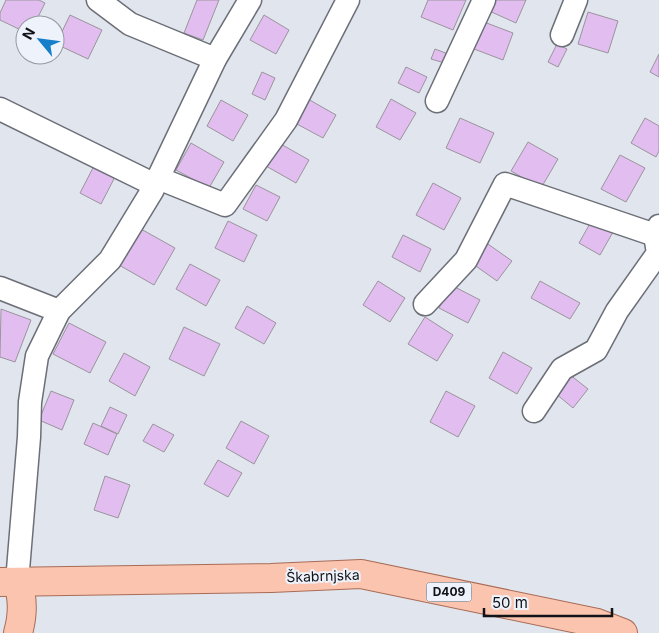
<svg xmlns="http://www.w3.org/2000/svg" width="659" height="633" font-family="Inter,sans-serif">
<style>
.building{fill:#e2bef0;stroke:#9a949c}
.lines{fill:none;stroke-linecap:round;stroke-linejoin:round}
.minor-casing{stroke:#6c6f77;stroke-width:25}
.major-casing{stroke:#a86c56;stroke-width:30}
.minor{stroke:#fff;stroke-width:22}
.major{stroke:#fbc4af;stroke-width:28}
.labels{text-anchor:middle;stroke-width:4;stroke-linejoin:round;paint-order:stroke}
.shield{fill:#eef2fb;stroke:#54565b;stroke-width:1}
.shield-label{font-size:12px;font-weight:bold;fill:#121316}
.street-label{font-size:14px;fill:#121316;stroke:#eef2fb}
</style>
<rect width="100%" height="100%" fill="#e1e5ee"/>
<!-- building -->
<g class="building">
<polygon points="6,0 39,0 45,3 34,25 25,25 25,32 0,20 0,13"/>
<polygon points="197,0 219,0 203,40 184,33"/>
<polygon points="428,0 466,0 453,30 421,17"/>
<polygon points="492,0 526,0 516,23 487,10"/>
<polygon points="588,12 618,21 608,53 578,44"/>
<polygon points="70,15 102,30 88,59 56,44"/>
<polygon points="264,15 289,30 276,54 250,40"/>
<polygon points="484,22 513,33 503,60 474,49"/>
<polygon points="557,44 567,49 558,67 548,62"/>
<polygon points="435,49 451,55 448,64 431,59"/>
<polygon points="659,54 659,77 650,72"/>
<polygon points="406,67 427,77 419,93 398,83"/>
<polygon points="262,72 275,78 265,100 252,94"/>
<polygon points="308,99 336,115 323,138 295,123"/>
<polygon points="391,99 416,113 400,140 376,127"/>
<polygon points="221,100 248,115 233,141 207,126"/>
<polygon points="460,118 494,133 480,163 446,148"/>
<polygon points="645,118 659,126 659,151 656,157 631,143"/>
<polygon points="528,142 558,159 541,188 511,171"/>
<polygon points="191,143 224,162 209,188 176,170"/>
<polygon points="279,143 309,160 296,183 266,166"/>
<polygon points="620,155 645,168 626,202 601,189"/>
<polygon points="95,164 116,175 101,204 80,193"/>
<polygon points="433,183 461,198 444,230 416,215"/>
<polygon points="256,185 280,197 267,221 243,209"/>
<polygon points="592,220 613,232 600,255 579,243"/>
<polygon points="228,221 257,235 244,262 215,248"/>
<polygon points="141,229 175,248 154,285 119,265"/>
<polygon points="403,235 431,249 420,272 392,257"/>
<polygon points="488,244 512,261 497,281 473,264"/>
<polygon points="190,264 220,280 206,306 176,289"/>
<polygon points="378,281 405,298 390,322 363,305"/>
<polygon points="540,281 580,303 570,319 531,298"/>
<polygon points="451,285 480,300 468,323 439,308"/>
<polygon points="247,306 276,323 264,344 235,328"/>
<polygon points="1,309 31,320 15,362 0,357"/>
<polygon points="425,317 453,335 437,361 408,344"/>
<polygon points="69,323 106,342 90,373 53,354"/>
<polygon points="184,327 220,344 204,376 169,359"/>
<polygon points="503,352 532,368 517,394 489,378"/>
<polygon points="124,353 150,367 135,396 109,381"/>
<polygon points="569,374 588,389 573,408 555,393"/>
<polygon points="51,391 74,400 62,430 39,420"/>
<polygon points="446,391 475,406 458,437 430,422"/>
<polygon points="110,407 127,415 118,434 101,426"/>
<polygon points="241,421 269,436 254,464 226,448"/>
<polygon points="93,423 117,434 108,455 84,444"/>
<polygon points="153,424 174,435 164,452 143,441"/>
<polygon points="218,460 242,473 228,497 204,484"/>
<polygon points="105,476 130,485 118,518 94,510"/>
</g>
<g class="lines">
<!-- minor casing -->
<g class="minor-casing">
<g id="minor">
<polyline points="98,0 130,24 215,59"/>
<polyline points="562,35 576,0"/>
<polyline points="437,101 484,0"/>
<polyline points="0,109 155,185"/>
<polyline points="158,178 225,205 286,120 348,0"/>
<polyline points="0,288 59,311"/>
<polyline points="425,304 466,260 505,184 655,235"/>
<polyline points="534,411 562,369 596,350 617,311 658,253 655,235 659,226"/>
<polyline points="17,582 29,437 30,402 37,356 59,311 110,260 152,191 215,59 250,0"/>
</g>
</g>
<!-- major casing -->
<g class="major-casing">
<g id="major">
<polyline points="0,582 271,578 361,574 597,623 623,633"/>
<path d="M17,582C24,599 23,615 18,633"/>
</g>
</g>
<!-- minor -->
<use href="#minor" class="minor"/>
<!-- major -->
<use href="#major" class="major"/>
</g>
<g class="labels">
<!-- shield labels -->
<rect class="shield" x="426.5" y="582.5" width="45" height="19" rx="4"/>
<g class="shield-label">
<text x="449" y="596">D409</text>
</g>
<!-- street labels -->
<g class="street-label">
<text transform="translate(323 576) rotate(-2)" y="5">Škabrnjska</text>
</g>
</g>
<!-- north arrow -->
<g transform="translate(40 40) rotate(299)"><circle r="24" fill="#eef2fb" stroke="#96999f"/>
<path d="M0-4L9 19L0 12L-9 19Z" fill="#177fc9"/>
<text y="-8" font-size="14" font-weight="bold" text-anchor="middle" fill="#121316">N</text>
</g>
<!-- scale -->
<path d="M484 608v8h128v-8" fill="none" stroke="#121316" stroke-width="2.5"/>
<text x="492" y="608" font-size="15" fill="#121316" stroke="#eef2fb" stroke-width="4" paint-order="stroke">50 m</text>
</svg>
